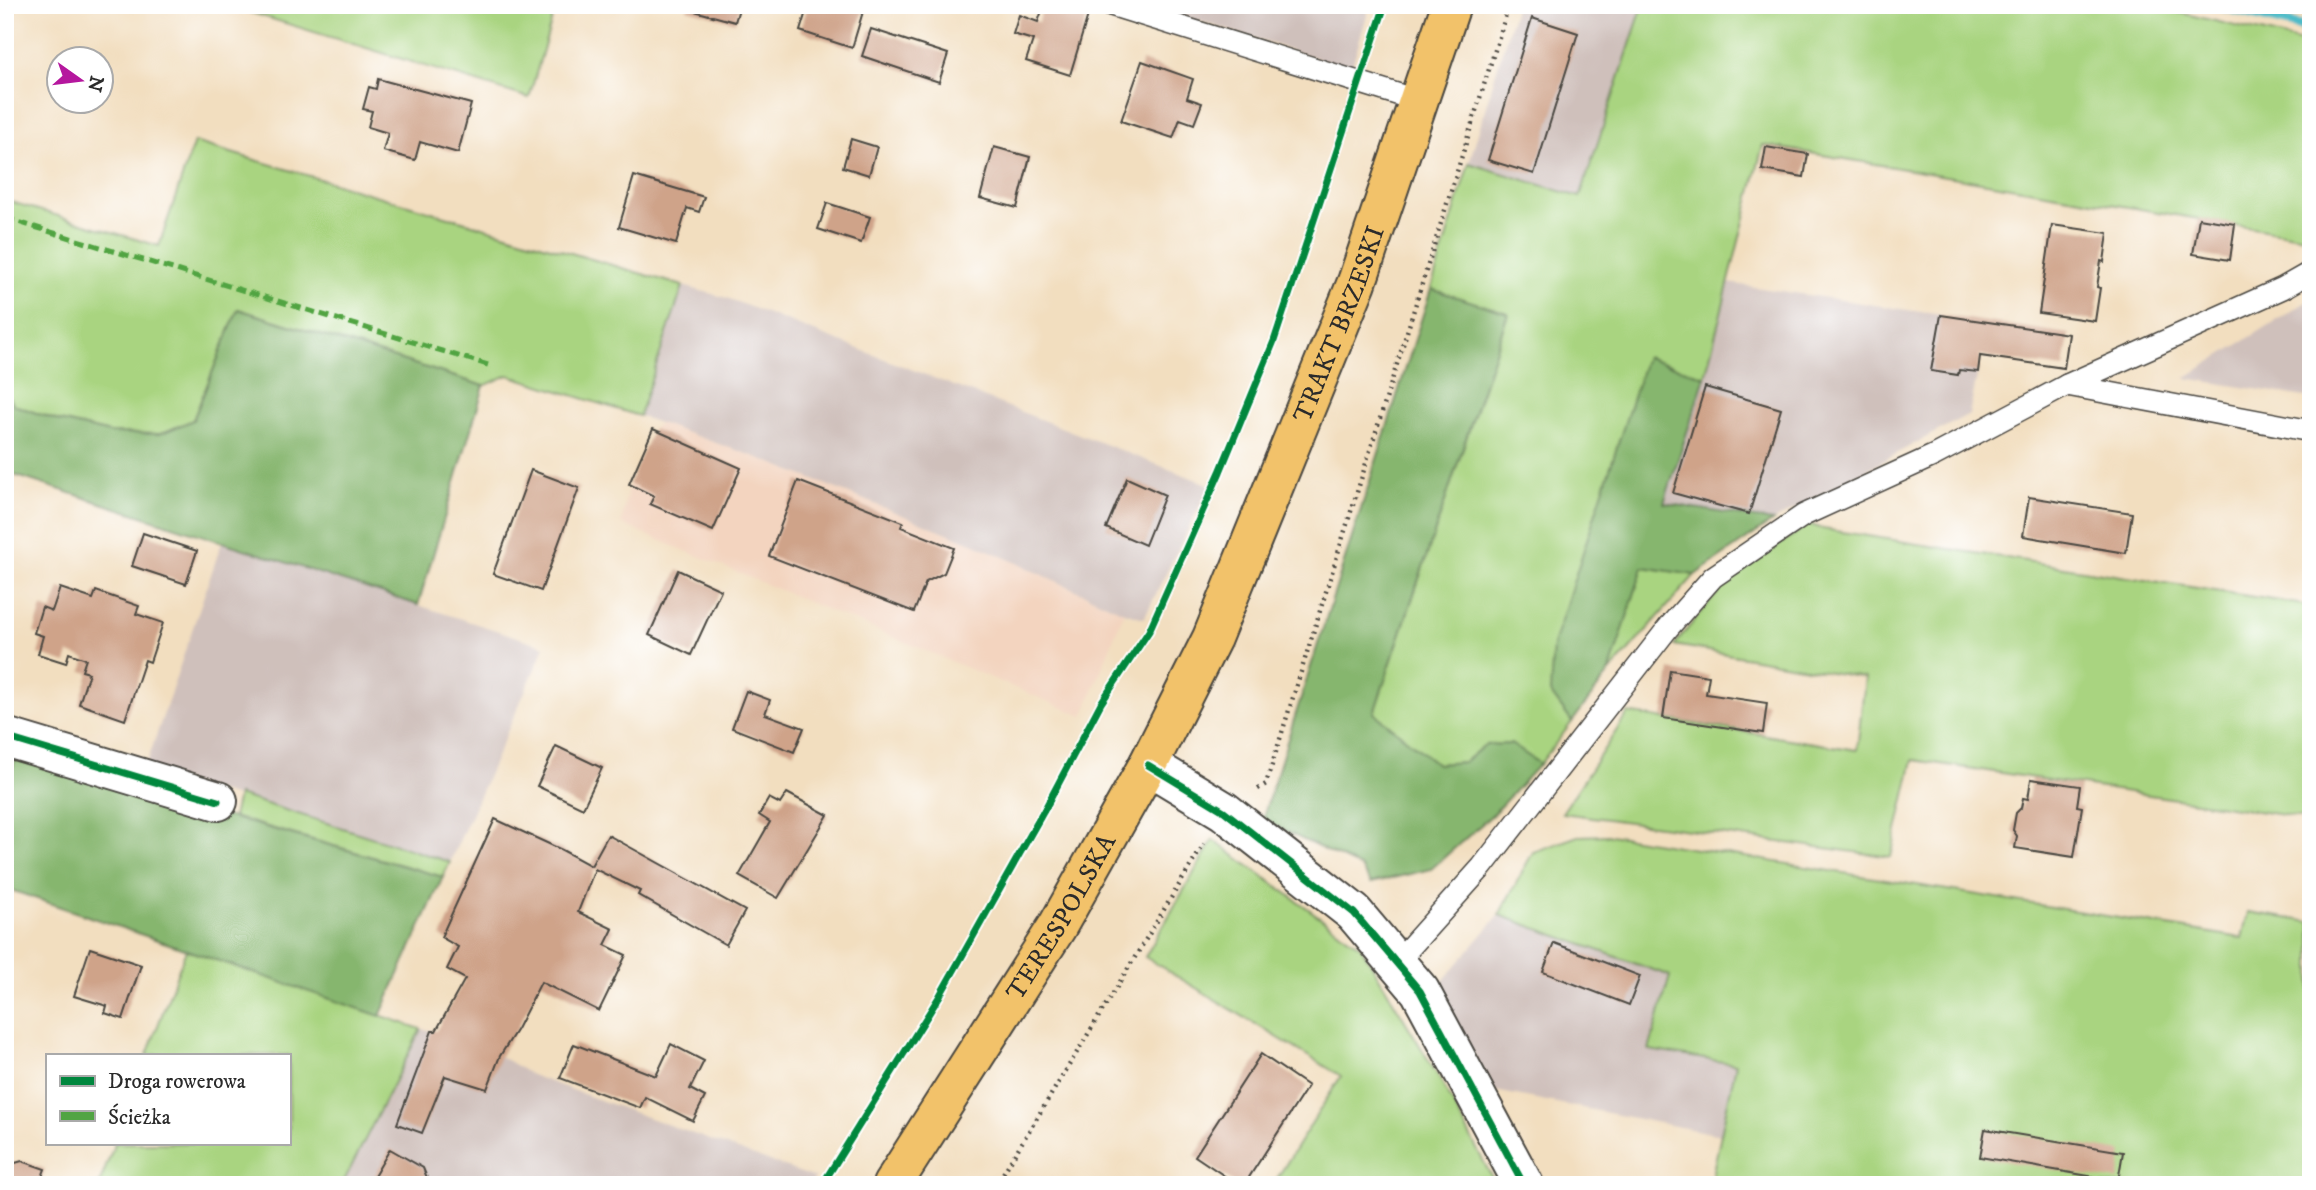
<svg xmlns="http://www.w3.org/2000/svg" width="2316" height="1190" font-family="'IM FELL DW Pica',serif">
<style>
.built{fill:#f3d4bf}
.industrial{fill:#cfc0bb}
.green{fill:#a9d480;stroke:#6a8056;stroke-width:2}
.forest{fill:#86b66e;stroke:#58704c;stroke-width:2}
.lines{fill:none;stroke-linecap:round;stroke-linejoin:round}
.stream{stroke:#4ebbc8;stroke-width:10}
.building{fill:#cfa389}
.service-casing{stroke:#494641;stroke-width:24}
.minor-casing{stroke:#494641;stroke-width:42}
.primary-casing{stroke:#494641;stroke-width:42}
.path{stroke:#494641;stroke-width:4.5;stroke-dasharray:2 5;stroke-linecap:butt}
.service{stroke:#fff;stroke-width:21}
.minor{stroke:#fff;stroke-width:38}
.primary{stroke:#f2c26a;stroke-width:38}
.quiet{stroke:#51a443;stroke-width:5;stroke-dasharray:10 5;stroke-linecap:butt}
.cycleway-casing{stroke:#fff;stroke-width:11}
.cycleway{stroke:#00873e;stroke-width:7}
.labels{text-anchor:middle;stroke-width:5;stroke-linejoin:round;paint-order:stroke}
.street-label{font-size:26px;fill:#2b2b2b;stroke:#fff}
</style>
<rect width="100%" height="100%" fill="#fff"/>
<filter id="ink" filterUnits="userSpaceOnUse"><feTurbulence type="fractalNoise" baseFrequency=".0143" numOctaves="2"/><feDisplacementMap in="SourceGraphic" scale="14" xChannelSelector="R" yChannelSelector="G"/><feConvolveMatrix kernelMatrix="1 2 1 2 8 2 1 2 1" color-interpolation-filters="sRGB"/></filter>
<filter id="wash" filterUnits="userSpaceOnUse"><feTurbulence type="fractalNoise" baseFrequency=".00686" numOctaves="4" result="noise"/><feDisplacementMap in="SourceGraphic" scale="28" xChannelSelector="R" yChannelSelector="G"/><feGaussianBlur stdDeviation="1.57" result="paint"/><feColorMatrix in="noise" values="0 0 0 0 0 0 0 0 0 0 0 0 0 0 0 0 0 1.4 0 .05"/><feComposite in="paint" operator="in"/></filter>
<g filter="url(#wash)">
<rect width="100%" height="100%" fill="#f2debf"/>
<!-- built -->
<polygon class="built" points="659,423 764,460 975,544 1124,612 1083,716 621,524 629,484 653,429"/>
<!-- industrial -->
<g class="industrial">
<polygon points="1148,5 1370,5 1351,69"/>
<polygon points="1516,5 1643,5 1580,197 1469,163"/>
<polygon points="1728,283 1941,315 1939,327 1983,334 1978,372 1969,414 1773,521 1664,503 1705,377"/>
<polygon points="683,286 727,298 1210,485 1144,618 1124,612 975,544 764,460 639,416"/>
<polygon points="2311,299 2311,398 2185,378"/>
<polygon points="222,542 545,646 450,862 145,769"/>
<polygon points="1499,915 1670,976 1649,1049 1736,1064 1721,1135 1495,1091 1436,989"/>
<polygon points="421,1029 436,1031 500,1056 531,1075 815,1178 811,1185 342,1185"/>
</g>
<!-- green -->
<g class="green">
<polygon points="226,5 556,5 529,98"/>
<polygon points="1643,5 2148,5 2311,44 2311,238 1763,145 1705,377 1646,357 1550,692 1572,722 1540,764 1510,744 1485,745 1464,762 1437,764 1374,713 1508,314 1431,289 1469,163 1580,197"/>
<polygon points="194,142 683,286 639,416 508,375 484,386 238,309 193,420 160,434 110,433 56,420 14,405 5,392 5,200 159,246"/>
<polygon points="1809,524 1823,529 2311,606 2311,819 1913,760 1891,857 1562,813 1628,713 1857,750 1865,678 1674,645 1727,581"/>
<polygon points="1643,567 1695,575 1609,673"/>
<polygon points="238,795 450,862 443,877 233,817"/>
<polygon points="1610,835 2242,938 2248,912 2311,922 2311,1185 1710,1185 1736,1064 1649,1050 1670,976 1499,915 1533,852 1578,836"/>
<polygon points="1213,840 1361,947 1441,1081 1496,1185 1273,1185 1341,1076 1145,957"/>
<polygon points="186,950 421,1029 342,1185 99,1185 115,1143 289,1143 289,1055 147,1055"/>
</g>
<!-- forest -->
<g class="forest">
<polygon points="1431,289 1508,313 1374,713 1437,764 1464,762 1485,745 1511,744 1540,764 1492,815 1431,869 1371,883 1360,867 1262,820"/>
<polygon points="238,309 484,386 418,605 5,472 5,392 14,405 56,420 110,433 160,434 193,420"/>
<polygon points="1646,357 1705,377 1664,503 1773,521 1695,575 1643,567 1609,673 1572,722 1550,692 1553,645"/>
<polygon points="16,757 443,877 380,1016 5,888 5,791"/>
</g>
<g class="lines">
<!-- stream -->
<polyline class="stream" points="2214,5 2311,29"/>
</g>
<g id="blocks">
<!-- building -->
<g class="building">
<polygon points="688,5 740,5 735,22 687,9"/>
<polygon points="808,5 865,5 852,48 800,31"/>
<polygon points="1044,5 1056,5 1088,15 1070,75 1026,61 1033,40 1013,34 1019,15 1038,22"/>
<polygon points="1532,18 1578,33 1534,174 1488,160"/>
<polygon points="871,29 948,54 939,82 862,56"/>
<polygon points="1142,61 1193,79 1187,98 1202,103 1194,124 1180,119 1173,138 1121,121"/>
<polygon points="378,79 471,104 458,153 420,142 415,160 383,151 388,133 368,127 372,111 363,109 369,87 376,89"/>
<polygon points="851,139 877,147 869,175 843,167"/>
<polygon points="994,147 1030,157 1017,208 980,198"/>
<polygon points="1766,147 1808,154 1804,177 1762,170"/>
<polygon points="634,176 704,197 699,212 687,208 676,244 619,227"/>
<polygon points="827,203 870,217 861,243 818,229"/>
<polygon points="2199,218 2235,224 2230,260 2193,254"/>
<polygon points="2052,225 2108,233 2104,262 2101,261 2097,287 2100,288 2095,321 2039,313"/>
<polygon points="1941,315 2069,334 2064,368 1980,356 1978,372 1959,370 1958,375 1931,371"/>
<polygon points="1705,387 1781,409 1749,514 1673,493"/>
<polygon points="653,429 741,468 713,531 650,504 654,496 629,484"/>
<polygon points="531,470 579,488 541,591 493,574"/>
<polygon points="1127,478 1165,495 1145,545 1106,528"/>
<polygon points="798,481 903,522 901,527 954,548 944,573 926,582 914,612 769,556"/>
<polygon points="2029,497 2132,513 2126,553 2023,536"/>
<polygon points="143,533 197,551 186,584 132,566"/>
<polygon points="678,570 721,590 691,655 649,635"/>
<polygon points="60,588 93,599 96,591 139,606 136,614 163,623 150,662 145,660 125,720 79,704 89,673 82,671 86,659 69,653 66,663 38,654 43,636 34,633 42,607 52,611"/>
<polygon points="1670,670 1709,676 1706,694 1767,703 1763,733 1663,718"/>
<polygon points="746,691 770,700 765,714 804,728 794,752 732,728"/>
<polygon points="556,746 602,768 583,808 537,786"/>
<polygon points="2031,779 2080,786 2077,806 2082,807 2074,857 2015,848 2017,836 2013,830 2016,813 2021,808 2023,798 2028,799"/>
<polygon points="787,793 828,815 778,898 739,876 770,822 759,815 769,798 780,804"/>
<polygon points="495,819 562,850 591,866 608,835 745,911 726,945 638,895 640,891 595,869 578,912 613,929 605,945 626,955 599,1011 541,982 517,1029 500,1056 487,1089 445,1076 422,1133 397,1124 432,1031 436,1031 465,979 447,969 458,947 441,937"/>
<polygon points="1554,943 1640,976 1629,1005 1543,972"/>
<polygon points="90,948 141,965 123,1019 105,1013 107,1006 74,996"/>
<polygon points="574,1044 656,1076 671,1044 704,1061 690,1089 705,1097 693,1121 645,1097 640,1108 560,1078"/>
<polygon points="1261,1054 1308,1086 1244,1185 1238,1185 1195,1156"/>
<polygon points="1985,1129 2123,1152 2118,1181 1980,1157"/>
<polygon points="390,1149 423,1168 430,1185 369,1185"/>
<polygon points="22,1161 45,1169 39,1185 5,1185 5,1166"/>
</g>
</g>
</g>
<g filter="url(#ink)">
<use href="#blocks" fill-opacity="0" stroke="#494641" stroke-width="2"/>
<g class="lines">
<!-- service casing -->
<g class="service-casing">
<g id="service">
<polyline points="1111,5 1419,101"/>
<polyline points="2067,385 2311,431"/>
<polyline points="1396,963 1482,867 1668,628 1713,577 1804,515 1933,456 2067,385 2283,288 2311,272"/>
</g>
</g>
<!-- minor casing -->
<g class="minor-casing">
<g id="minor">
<polyline points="5,737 218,801"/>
<polyline points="1148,765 1224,811 1354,913 1420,991 1524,1185"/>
</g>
</g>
<!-- primary casing -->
<g class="primary-casing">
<g id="primary">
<path id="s1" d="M892,1185L1057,927L1148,765L1212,638L1357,282L1451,5"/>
</g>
</g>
<!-- path -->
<g class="path">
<polyline points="1258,789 1266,784 1509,5"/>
<polyline points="996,1185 1204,844"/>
</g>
<!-- service -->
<use href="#service" class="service"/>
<!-- minor -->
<use href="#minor" class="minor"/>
<!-- primary -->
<use href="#primary" class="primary"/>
<!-- quiet -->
<polyline class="quiet" points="5,218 488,365"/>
<!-- cycleway casing -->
<g class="cycleway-casing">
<g id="cycleway">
<polyline points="5,737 218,801"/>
<polyline points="1148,765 1224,811 1354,913 1420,991 1524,1185"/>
<polyline points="822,1185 939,997 1046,807 1101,703 1149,631 1220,472 1274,341 1385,5"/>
</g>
</g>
<!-- cycleway -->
<use href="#cycleway" class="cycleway"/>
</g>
</g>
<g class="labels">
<!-- street labels -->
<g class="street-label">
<text dy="9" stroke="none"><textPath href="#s1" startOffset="973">TRAKT BRZESKI</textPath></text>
<text dy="9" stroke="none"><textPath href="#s1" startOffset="317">TERESPOLSKA</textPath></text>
</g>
</g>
<!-- margin -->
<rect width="2316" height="1190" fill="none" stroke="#fff" stroke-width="28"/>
<!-- legend -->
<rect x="46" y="1054" width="245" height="91" fill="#ffffff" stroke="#aaaaaa" stroke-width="2"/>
<rect x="60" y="1076" width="35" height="10" fill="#00873e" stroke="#aaaaaa" stroke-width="2"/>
<text x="108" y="1088" font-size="21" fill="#2b2b2b">Droga rowerowa</text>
<rect x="60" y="1111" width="35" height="10" fill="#51a443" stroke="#aaaaaa" stroke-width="2"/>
<text x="108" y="1124" font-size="21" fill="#2b2b2b">Ścieżka</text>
<!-- north arrow -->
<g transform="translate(80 80) rotate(104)"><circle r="33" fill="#ffffff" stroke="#aaaaaa" stroke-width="2"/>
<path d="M0-5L12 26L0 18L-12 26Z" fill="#b5179e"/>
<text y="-10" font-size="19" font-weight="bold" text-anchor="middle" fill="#2b2b2b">N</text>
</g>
</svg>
